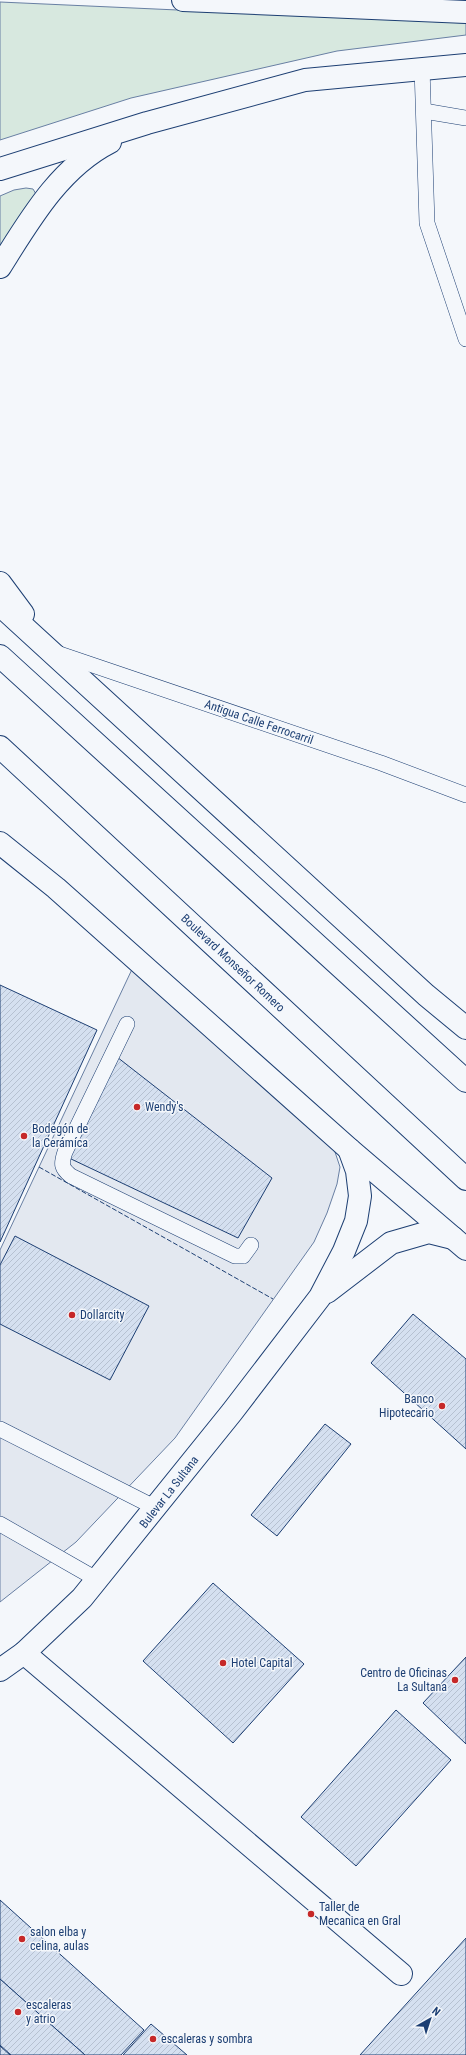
<svg xmlns="http://www.w3.org/2000/svg" width="466" height="2055" font-family="'Roboto Condensed',sans-serif">
<defs>
<pattern id="building-hatch" width="6" height="6" patternUnits="userSpaceOnUse"><rect width="6" height="6" fill="#d5e0f0"/><path d="M-1 1l2-2M0 6l6-6M5 7l2-2" fill="none" stroke="#b6c1d1"/></pattern>
</defs>
<rect width="100%" height="100%" fill="#f4f7fb"/>
<g fill="#d7e8df" stroke="#687fa3">
<path d="M0,2L466,23V35L337,51L131,98L0,140Z"/>
<path d="M26,188L33,189L36,194L34,201L0,246V196L14,190Z"/>
</g>
<path fill="#e3e8f0" stroke="#687fa3" d="M134,965L321,1136L335,1152L340,1167L337,1184L327,1213L314,1242L175,1438L76,1542L0,1602V1250Z"/>
<g fill="url(#building-hatch)" stroke="#1d3f73">
<path d="M0,985L97,1030L0,1242Z"/>
<path d="M117,1057L272,1178L238,1238L69,1158Z"/>
<path d="M15,1236L149,1306L110,1380L0,1324V1265Z"/>
<path d="M413,1314L466,1359V1449L371,1363Z"/>
<path d="M325,1424L351,1444L277,1536L251,1515Z"/>
<path d="M213,1583L304,1664L233,1743L143,1661Z"/>
<path d="M466,1657V1744L423,1703Z"/>
<path d="M396,1710L451,1760L356,1866L301,1817Z"/>
<path d="M0,1900L144,2030L121,2055H85L0,1979Z"/>
<path d="M466,1938V2055H360Z"/>
<path d="M0,1979L85,2055H11L0,2045Z"/>
<path d="M151,2024L187,2055H123Z"/>
<path d="M0,2046L10,2055H0Z"/>
</g>
<g fill="none" stroke-linecap="round" stroke-linejoin="round">
<defs>
<g id="service">
<path d="M422,68L427,223L466,339"/>
<path d="M424,111L466,118"/>
<path d="M57,653L381,763L466,795"/>
<path d="M127,1024L65,1152C61,1164 61,1168 71,1176L235,1256H243L251,1245"/>
<path d="M0,1429L156,1508"/>
<path d="M0,1524L98,1580"/>
</g>
<path id="minor" d="M24,1653L401,1974"/>
<g id="tertiary">
<path d="M327,1292L391,1243L429,1232L453,1238"/>
<path d="M0,1670L24,1653L82,1598L232,1412L320,1297L344,1251L356,1221L360,1196L357,1171L349,1149"/>
</g>
<g id="primary">
<path d="M183,0L466,12"/>
<path d="M0,169L147,123L305,80L466,65"/>
<path d="M0,267C29,221 59,168 110,142"/>
</g>
<g id="trunk">
<path d="M0,583L23,614"/>
<path d="M0,605L426,995L466,1028"/>
<path d="M0,656L466,1081"/>
<path d="M0,747L466,1179"/>
<path d="M0,843L56,888L349,1149L466,1249"/>
</g>
</defs>
<use href="#service" stroke="#1d3f73" stroke-width="16"/>
<use href="#minor" stroke="#1d3f73" stroke-width="24"/>
<use href="#tertiary" stroke="#1d3f73" stroke-width="24"/>
<use href="#primary" stroke="#1d3f73" stroke-width="24"/>
<use href="#trunk" stroke="#1d3f73" stroke-width="24"/>
<use href="#service" stroke="#f4f7fb" stroke-width="15"/>
<use href="#minor" stroke="#f4f7fb" stroke-width="22"/>
<use href="#tertiary" stroke="#f4f7fb" stroke-width="22"/>
<use href="#primary" stroke="#f4f7fb" stroke-width="22"/>
<use href="#trunk" stroke="#f4f7fb" stroke-width="22"/>
<path stroke="#1d3f73" stroke-width="1" stroke-dasharray="5 2" stroke-linecap="butt" d="M39,1167L273,1299"/>
</g>
<g fill="#c62828" stroke="#f4f7fb" stroke-width="1.5">
<circle cx="137" cy="1107" r="4"/>
<circle cx="24" cy="1136" r="4"/>
<circle cx="72" cy="1315" r="4"/>
<circle cx="442" cy="1406" r="4"/>
<circle cx="223" cy="1663" r="4"/>
<circle cx="455" cy="1680" r="4"/>
<circle cx="311" cy="1914" r="4"/>
<circle cx="22" cy="1939" r="4"/>
<circle cx="18" cy="2012" r="4"/>
<circle cx="153" cy="2039" r="4"/>
</g>
<g text-anchor="middle" stroke-width="3" stroke-linejoin="round" paint-order="stroke">
<g font-size="12" fill="#1d3f73" stroke="#f4f7fb">
<text transform="translate(259 722) rotate(19)" y="4">Antigua Calle Ferrocarril</text>
<text transform="translate(233 963) rotate(43)" y="4">Boulevard Monseñor Romero</text>
<text transform="translate(169 1492) rotate(-52)" y="4">Bulevar La Sultana</text>
</g>
<g font-size="12" fill="#1d3f73" stroke="#f4f7fb" text-anchor="start">
<text x="145" y="1111">Wendy's</text>
<text x="32" y="1133">Bodegón de<tspan x="32" dy="14">la Cerámíca</tspan></text>
<text x="80" y="1319">Dollarcity</text>
<text x="434" y="1403" text-anchor="end">Banco<tspan x="434" dy="14">Hipotecario</tspan></text>
<text x="231" y="1667">Hotel Capital</text>
<text x="447" y="1677" text-anchor="end">Centro de Oficinas<tspan x="447" dy="14">La Sultana</tspan></text>
<text x="319" y="1911">Taller de<tspan x="319" dy="14">Mecanica en Gral</tspan></text>
<text x="30" y="1936">salon elba y<tspan x="30" dy="14">celina, aulas</tspan></text>
<text x="26" y="2009">escaleras<tspan x="26" dy="14">y atrio</tspan></text>
<text x="161" y="2043">escaleras y sombra</text>
</g>
</g>
<g transform="translate(430 2019) rotate(39)" stroke="#f4f7fb" stroke-width="3" paint-order="stroke">
<path d="M0-3L7 15L0 10L-7 15Z" fill="#1d3f73"/>
<text y="-6" font-size="11" font-weight="bold" text-anchor="middle" fill="#1d3f73">N</text>
</g>
</svg>
